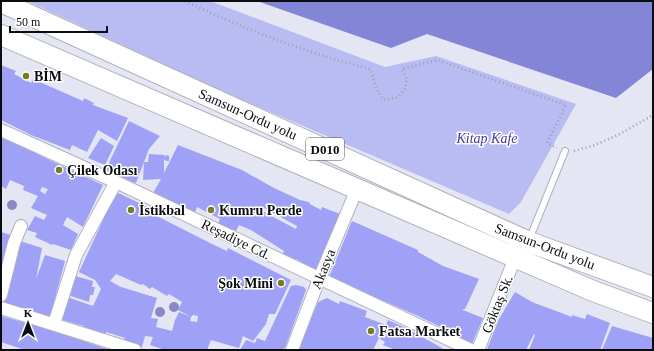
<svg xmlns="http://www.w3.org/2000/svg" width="654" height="351" font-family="'Times New Roman',serif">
<rect width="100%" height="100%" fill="#e5e6f4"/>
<path fill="#b9bcf2" d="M27,1H210L385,67L436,56L576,104L521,202L509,214L219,90Z"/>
<path fill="#8385d7" d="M257,1H653V69L616,98L427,34L391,48Z"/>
<g fill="#9ea1f6" fill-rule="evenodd">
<path d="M1,65L16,71L14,74L31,83L33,79L83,101L84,98L94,103L93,105L128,118L117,141L98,130L87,152L72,145L70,150L31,135L1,120Z"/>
<path d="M129,121L160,136L149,149L136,183L120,177L106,169Z"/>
<path d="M1,137L38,152L37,154L56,163L103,185L83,227L67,217L63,225L78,234L71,250L53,244L52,245L35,237L37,233L27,230L35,216L44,220L47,215L31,208L38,196L23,190L24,186L10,180L6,189L1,186ZM42,187L48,189L45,194L40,191Z"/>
<path d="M101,138L114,146L105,165L88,158Z"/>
<path d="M178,145L242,170L274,188L300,200L309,202L310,204L321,210L322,207L340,214L320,263V269L315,270L296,259L294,261L282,255L284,251L251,230L239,225L236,231L218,224L220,219L197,207L195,212L153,193L161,179L143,180L144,162H148L149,154L165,155L164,157L167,155L169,156V161H166L164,159V173ZM264,208L297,226L296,229L264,212Z"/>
<path d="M116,192L152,209L151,213L214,245L227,251L228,248L291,280L275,314H269L266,324L253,341L243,336L239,348L211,340L207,350H165L150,345L153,337L145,336L142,347L124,341L125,338L106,332L104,338L82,330L84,326L59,319L67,297L93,306L101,289L95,280L79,272ZM116,274L141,285L143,284L150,289L152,287L167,296L169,294L182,302L178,310L191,317L179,312L175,320L172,331L156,327L158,319L151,318L157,298L121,287L110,281ZM193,315L198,316L197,322L190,321L191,317Z"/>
<path d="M352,221L418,250V252L443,266L479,279L465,309H463V310L483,318L472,344L453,335V333L418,316L329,277Z"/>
<path d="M1,232L11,235L1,272Z"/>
<path d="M20,241L42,248L36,279L45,255L65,261L50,317L4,303Z"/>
<path d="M72,275L93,281L92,287H95L93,295H90L89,302L68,295Z"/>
<path d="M296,285L304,287L306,290L285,348H284L283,350H240L246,340L255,343L257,338L265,341L291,286Z"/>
<path d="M515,292L532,302L572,317V315L585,319L587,314L610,323L600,350H529L535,335L534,334L526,350H490L487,349L499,319Z"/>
<path d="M327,298L339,304L340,301L367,311L365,317L386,325L388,320L406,328L442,348L441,350H396L383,345L385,342L379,338L373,350H298L318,302Z"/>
<path d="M1,316L51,330L110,350H25L1,342Z"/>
<path d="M612,326L653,338V350H602Z"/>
</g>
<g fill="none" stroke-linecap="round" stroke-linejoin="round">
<defs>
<path id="service" d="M529,240L565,151"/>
<g id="minor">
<path d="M1,130L116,182L471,350"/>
<path d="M1,295L14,243L21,226"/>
<path d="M1,308L135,350"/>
<path d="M54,324L76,255L116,182"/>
<path d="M292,350L319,279L357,189"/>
<path d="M478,350L515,258"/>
</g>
<g id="trunk">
<path d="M1,2L529,242L653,287"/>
<path d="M1,35L593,291L653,313"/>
</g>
</defs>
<use href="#service" stroke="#b0b1be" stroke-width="8"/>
<use href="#minor" stroke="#b0b1be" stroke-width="14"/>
<use href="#trunk" stroke="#b0b1be" stroke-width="22"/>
<g stroke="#9c9da8" stroke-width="2.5" stroke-dasharray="1 3" stroke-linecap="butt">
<path d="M185,1C244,29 307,53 370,69L378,92L384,100L398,97L405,89L407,79L402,69L437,60L566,105L547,143L557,148"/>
<path d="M574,151L595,145L618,135L653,115"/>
</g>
<use href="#service" stroke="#fff" stroke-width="6"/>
<use href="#minor" stroke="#fff" stroke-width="12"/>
<use href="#trunk" stroke="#fff" stroke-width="20"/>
</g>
<g fill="#8c88c3">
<circle cx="12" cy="205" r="5"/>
<circle cx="174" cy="307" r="5"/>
<circle cx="160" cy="312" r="5"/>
</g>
<g fill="#777b24" stroke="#fff" stroke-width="1.5">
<circle cx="26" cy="76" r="4"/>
<circle cx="59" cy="170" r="4"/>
<circle cx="131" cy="210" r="4"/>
<circle cx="211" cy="210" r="4"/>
<circle cx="281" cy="283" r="4"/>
<circle cx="371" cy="331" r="4"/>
</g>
<g text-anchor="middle" stroke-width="3" stroke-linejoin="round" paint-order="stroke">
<rect fill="#fff" stroke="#545558" stroke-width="1" x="306" y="138" width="38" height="22" rx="3"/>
<g font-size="13" font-weight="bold" fill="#0b0c10">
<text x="325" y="154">D010</text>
</g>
<g font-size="14" font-weight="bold" fill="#0b0c10" stroke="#fff" text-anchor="start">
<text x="34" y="81">BİM</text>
<text x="67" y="175">Çilek Odası</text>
<text x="139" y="215">İstikbal</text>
<text x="219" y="215">Kumru Perde</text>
<text x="273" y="288" text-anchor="end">Şok Mini</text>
<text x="379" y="336">Fatsa Market</text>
</g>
<g font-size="14" fill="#0b0c10" stroke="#fff">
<text transform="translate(248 114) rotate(24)" y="5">Samsun-Ordu yolu</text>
<text transform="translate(236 239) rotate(26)" y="5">Reşadiye Cd.</text>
<text transform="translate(545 246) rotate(21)" y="5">Samsun-Ordu yolu</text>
<text transform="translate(323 269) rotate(-68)" y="5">Akasya</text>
<text transform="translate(497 304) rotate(-68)" y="5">Göktaş Sk.</text>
</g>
<g font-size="14" font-style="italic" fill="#433b9b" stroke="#fff">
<text x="487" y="143">Kitap Kafe</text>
</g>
</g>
<rect width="654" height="351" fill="none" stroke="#0b0c10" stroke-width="4"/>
<g transform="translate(28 323)" stroke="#ffffff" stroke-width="3" paint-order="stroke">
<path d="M0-3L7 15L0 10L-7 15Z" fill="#0b0c10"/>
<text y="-6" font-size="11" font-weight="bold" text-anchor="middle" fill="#0b0c10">K</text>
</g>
<path d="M10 26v6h97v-6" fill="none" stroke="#0b0c10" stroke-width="2"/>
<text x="16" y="26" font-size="12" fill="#0b0c10" stroke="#ffffff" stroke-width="3" paint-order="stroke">50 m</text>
</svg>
